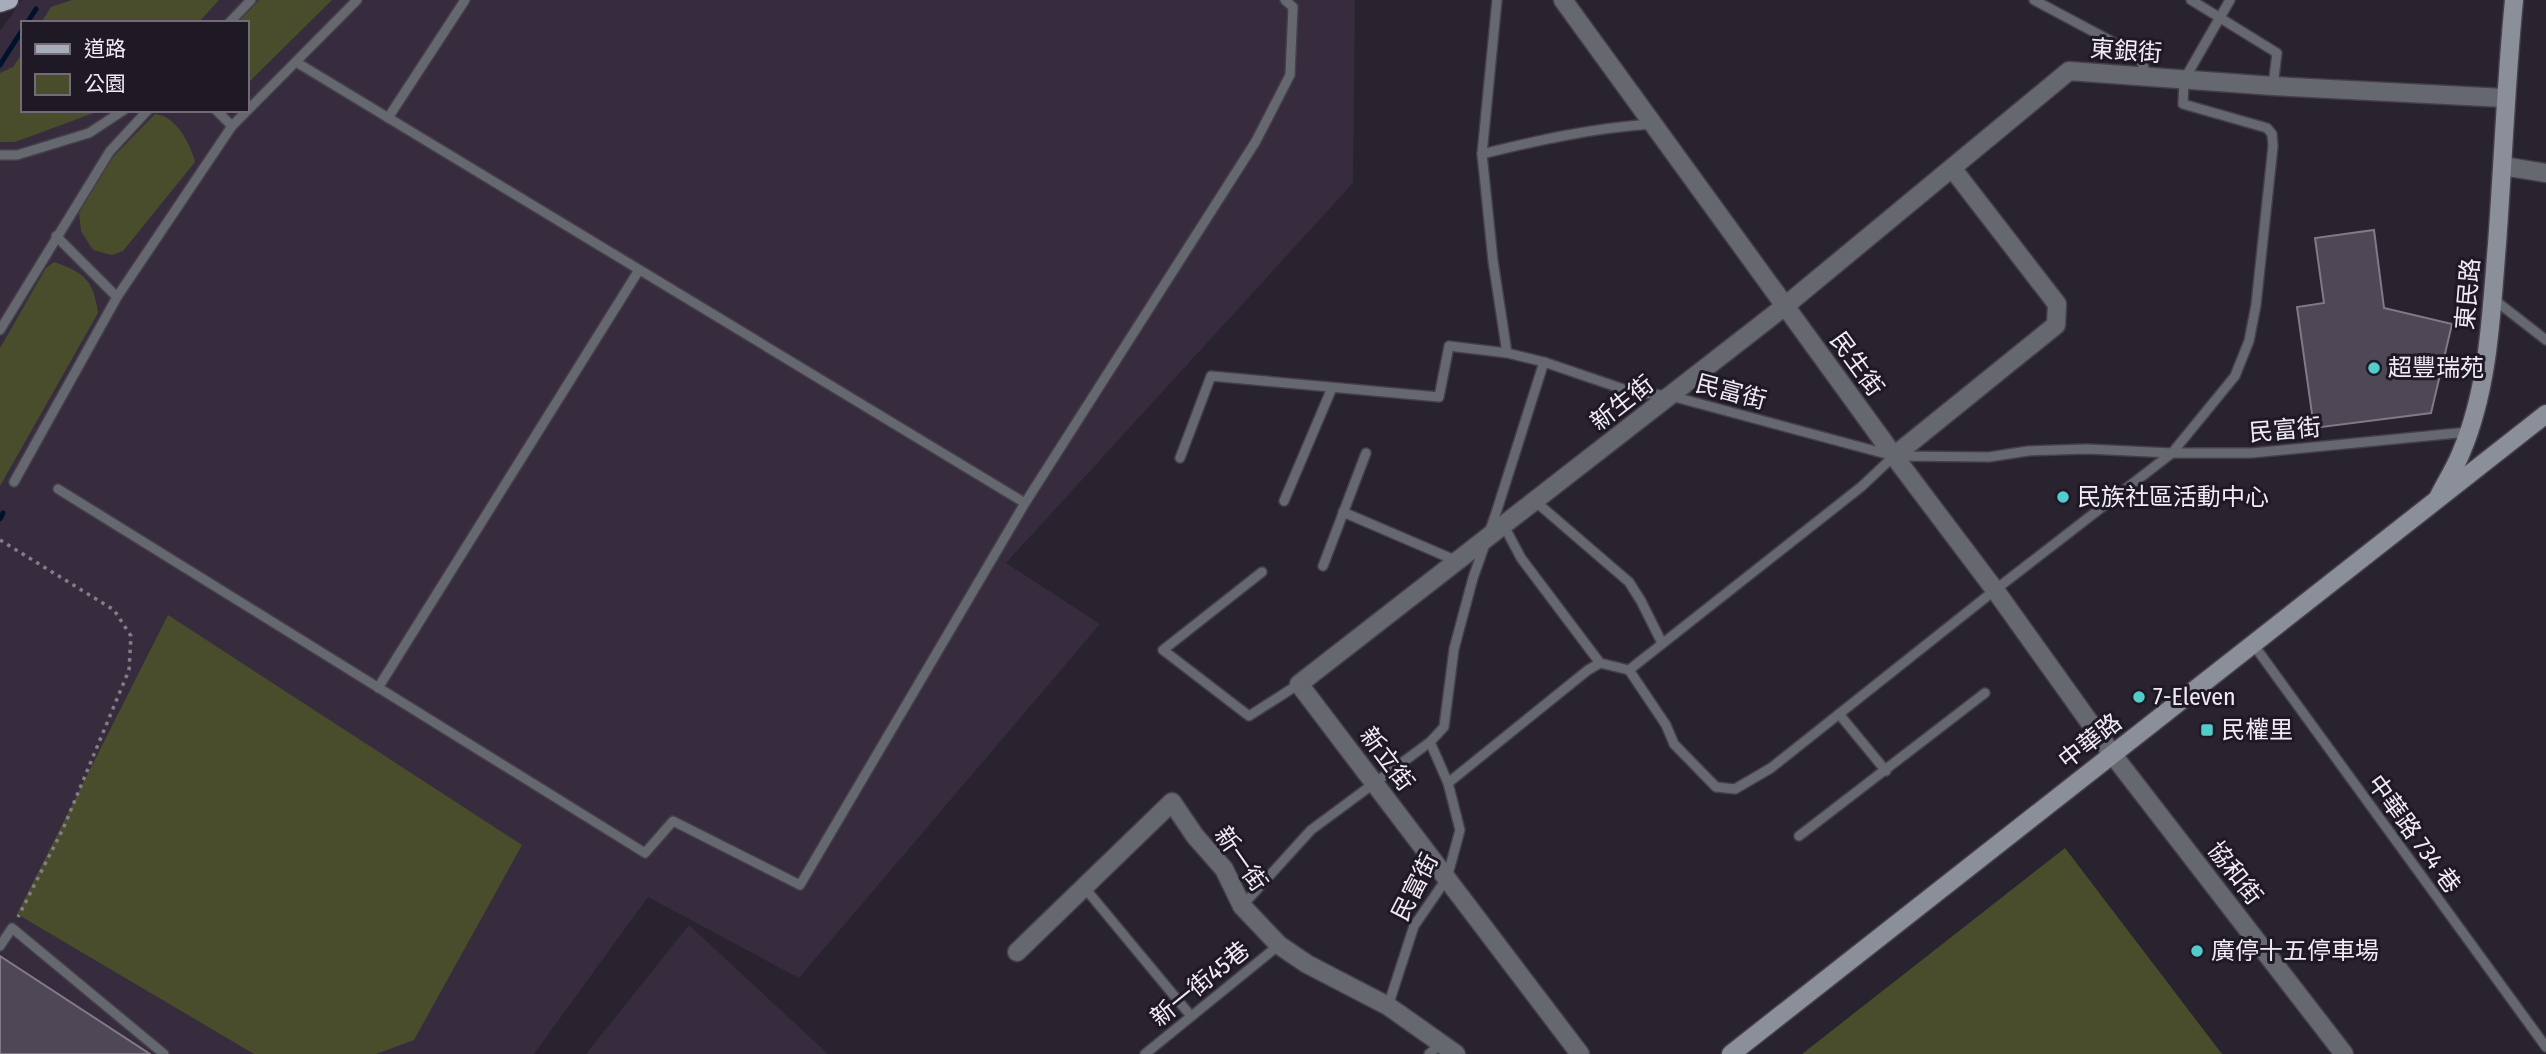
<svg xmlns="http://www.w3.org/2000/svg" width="2546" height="1054" font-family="'Fira Sans Condensed','Noto Sans TC',sans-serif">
<rect width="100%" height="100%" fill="#29222f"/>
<g fill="#362c3e" fill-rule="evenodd">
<path d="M22,0H1355L1353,183L1006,563L1100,624L799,978L648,897L534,1054H0V31ZM23,23H247V110H23Z"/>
<path d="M689,925L828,1054H586Z"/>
</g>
<g fill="#494d2b">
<path d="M72,0H219L198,23H41L51,7Z"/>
<path d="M259,0H332L247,84V23H236Z"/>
<path d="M23,52V110H102L15,142H0V73L13,67Z"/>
<path d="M155,114C176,116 190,143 195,162L123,251L112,255L93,250L81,231L79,212L112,158Z"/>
<path d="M54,262C86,273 93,281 98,313L0,486V348L46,268Z"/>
<path d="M168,615L522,845L414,1040L376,1054H254L17,914Z"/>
<path d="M2065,848L2222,1054H1802Z"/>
</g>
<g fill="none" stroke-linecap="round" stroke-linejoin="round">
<g stroke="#00112b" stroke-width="5">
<path d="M27,23L36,9"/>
<path d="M0,65L23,29"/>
<path d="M0,519L3,513"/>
</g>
</g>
<g fill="#4e4755" stroke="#817988" stroke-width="2">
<path d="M2374,230L2384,308L2452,324L2431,413L2314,428L2297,307L2324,303L2315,238Z"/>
<path d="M0,956L150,1054H0Z"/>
</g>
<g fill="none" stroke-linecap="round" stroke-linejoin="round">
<defs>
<g id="lane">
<path d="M1497,0L1482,154L1493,261L1507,353L1544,362"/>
<path d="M2034,0L2139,56L2148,77"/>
<path d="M2191,0L2277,53L2273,86"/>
<path d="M229,23L251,0"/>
<path d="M216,110L232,126"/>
<path d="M388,118L465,0"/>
<path d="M1482,154C1539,140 1593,128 1652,124"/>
<path d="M0,155H17L89,133L124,110"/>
<path d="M56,236L117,297"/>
<path d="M2492,298L2546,340"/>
<path d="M0,330L110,151L148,110"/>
<path d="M1180,458L1211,376L1439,397L1449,346L1507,353"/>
<path d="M14,482L117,297L232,126L357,0"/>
<path d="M58,489L645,853L673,821L800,885L1025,503L296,62"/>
<path d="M1284,501L1332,388"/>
<path d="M1536,502L1629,582L1641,601L1662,643"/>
<path d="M1025,503L1256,141L1290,75L1293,7L1285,0"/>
<path d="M1343,512L1457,561"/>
<path d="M1503,524L1521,558L1600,663"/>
<path d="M1323,566L1366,453"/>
<path d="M1262,572L1163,650L1249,716L1299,684"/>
<path d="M2253,644L2546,1047"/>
<path d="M1629,670L1666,725L1674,744L1716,787L1735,789L1771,768L1995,590L2172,453L2235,376L2249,341L2256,305L2273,146L2272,134L2267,128L2183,104L2184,80L2230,0"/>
<path d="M378,688L639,270"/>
<path d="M1839,714L1886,771"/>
<path d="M1448,783L1588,670L1600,663L1629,670L1861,487L1894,456"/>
<path d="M1799,836L1985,693"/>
<path d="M1084,887L1191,1016"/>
<path d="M1242,906L1311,830L1430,742"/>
<path d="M0,946L12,928L164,1054"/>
<path d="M1388,1006L1414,926L1447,878L1460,830L1448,783L1430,742L1444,727L1454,649L1473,578L1496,513L1544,362L1632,392L1671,396L1894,456L1989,457L2028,451L2087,449L2172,453H2252L2468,432"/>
<path d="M1145,1054L1279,945"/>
<path d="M1429,1054L1442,1043"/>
</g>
<g id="street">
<path d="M1563,0L1894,456L1995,590L2113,755L2344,1054"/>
<path d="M2503,166L2546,173"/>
<path d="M1894,456L2056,325L2057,304L1952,168"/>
<path d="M1017,952L1172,802L1195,836L1224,869L1242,906L1279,945L1307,964L1388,1006L1456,1054"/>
<path d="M1580,1054L1299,684L1785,306L2069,71L2273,86L2505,98"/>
</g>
<g id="secondary">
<path d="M2439,496C2446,482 2455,468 2461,453C2489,387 2491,315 2497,244C2503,163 2506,81 2514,0"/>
<path d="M1731,1054L2546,414"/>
</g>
<path id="primary" d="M0,3L9,0"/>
</defs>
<use href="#lane" stroke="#453e4b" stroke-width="12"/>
<use href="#street" stroke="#453e4b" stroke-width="21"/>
<use href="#secondary" stroke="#453e4b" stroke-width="21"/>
<use href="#primary" stroke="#453e4b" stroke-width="21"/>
<path stroke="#837d88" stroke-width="3.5" stroke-dasharray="3.5 5" stroke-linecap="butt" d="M0,540L114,610L131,636L129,670L63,829L18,917"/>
<use href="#lane" stroke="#66686f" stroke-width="9"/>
<use href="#street" stroke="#66686f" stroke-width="18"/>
<use href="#secondary" stroke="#8b8f9a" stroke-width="18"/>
<use href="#primary" stroke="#a7acba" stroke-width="18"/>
</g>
<g fill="#53cdcb" stroke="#1f1825" stroke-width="2.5">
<circle cx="2374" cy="368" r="7"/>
<circle cx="2063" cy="497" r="7"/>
<circle cx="2139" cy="697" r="7"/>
<rect x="2200" y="723" width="14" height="14" rx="3.5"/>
<circle cx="2197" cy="951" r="7"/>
</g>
<g text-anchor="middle" stroke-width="6" stroke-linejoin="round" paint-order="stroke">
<g font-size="24" fill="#f0ebf4" stroke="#1f1825">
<text transform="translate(2126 51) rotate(4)" y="8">東銀街</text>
<text transform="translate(2468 294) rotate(-85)" y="8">東民路</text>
<text transform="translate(1857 364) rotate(54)" y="8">民生街</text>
<text transform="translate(1731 392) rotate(15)" y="8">民富街</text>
<text transform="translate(1622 403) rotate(-38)" y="8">新生街</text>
<text transform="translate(2285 430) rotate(-5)" y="8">民富街</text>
<text transform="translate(2090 741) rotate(-38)" y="8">中華路</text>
<text transform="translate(1387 759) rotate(53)" y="8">新立街</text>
<text transform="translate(2414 834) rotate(54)" y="8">中華路 734 巷</text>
<text transform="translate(1241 859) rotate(55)" y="8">新一街</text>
<text transform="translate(2235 873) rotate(52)" y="8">協和街</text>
<text transform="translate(1415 887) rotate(-63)" y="8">民富街</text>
<text transform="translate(1200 984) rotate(-39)" y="8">新一街45巷</text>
</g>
<g font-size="24" fill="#f0ebf4" stroke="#1f1825" text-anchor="start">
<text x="2388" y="376">超豐瑞苑</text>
<text x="2077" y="505">民族社區活動中心</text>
<text x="2153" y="705">7-Eleven</text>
<text x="2221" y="738">民權里</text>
<text x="2211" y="959">廣停十五停車場</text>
</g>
</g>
<rect x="21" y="21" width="228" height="91" fill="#1f1825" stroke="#736c78" stroke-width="2"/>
<rect x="35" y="44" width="35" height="10" fill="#a7acba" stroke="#736c78" stroke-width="2"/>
<text x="84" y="56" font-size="21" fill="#f0ebf4">道路</text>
<rect x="35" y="74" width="35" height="21" fill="#494d2b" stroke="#736c78" stroke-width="2"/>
<text x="84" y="91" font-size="21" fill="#f0ebf4">公園</text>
</svg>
